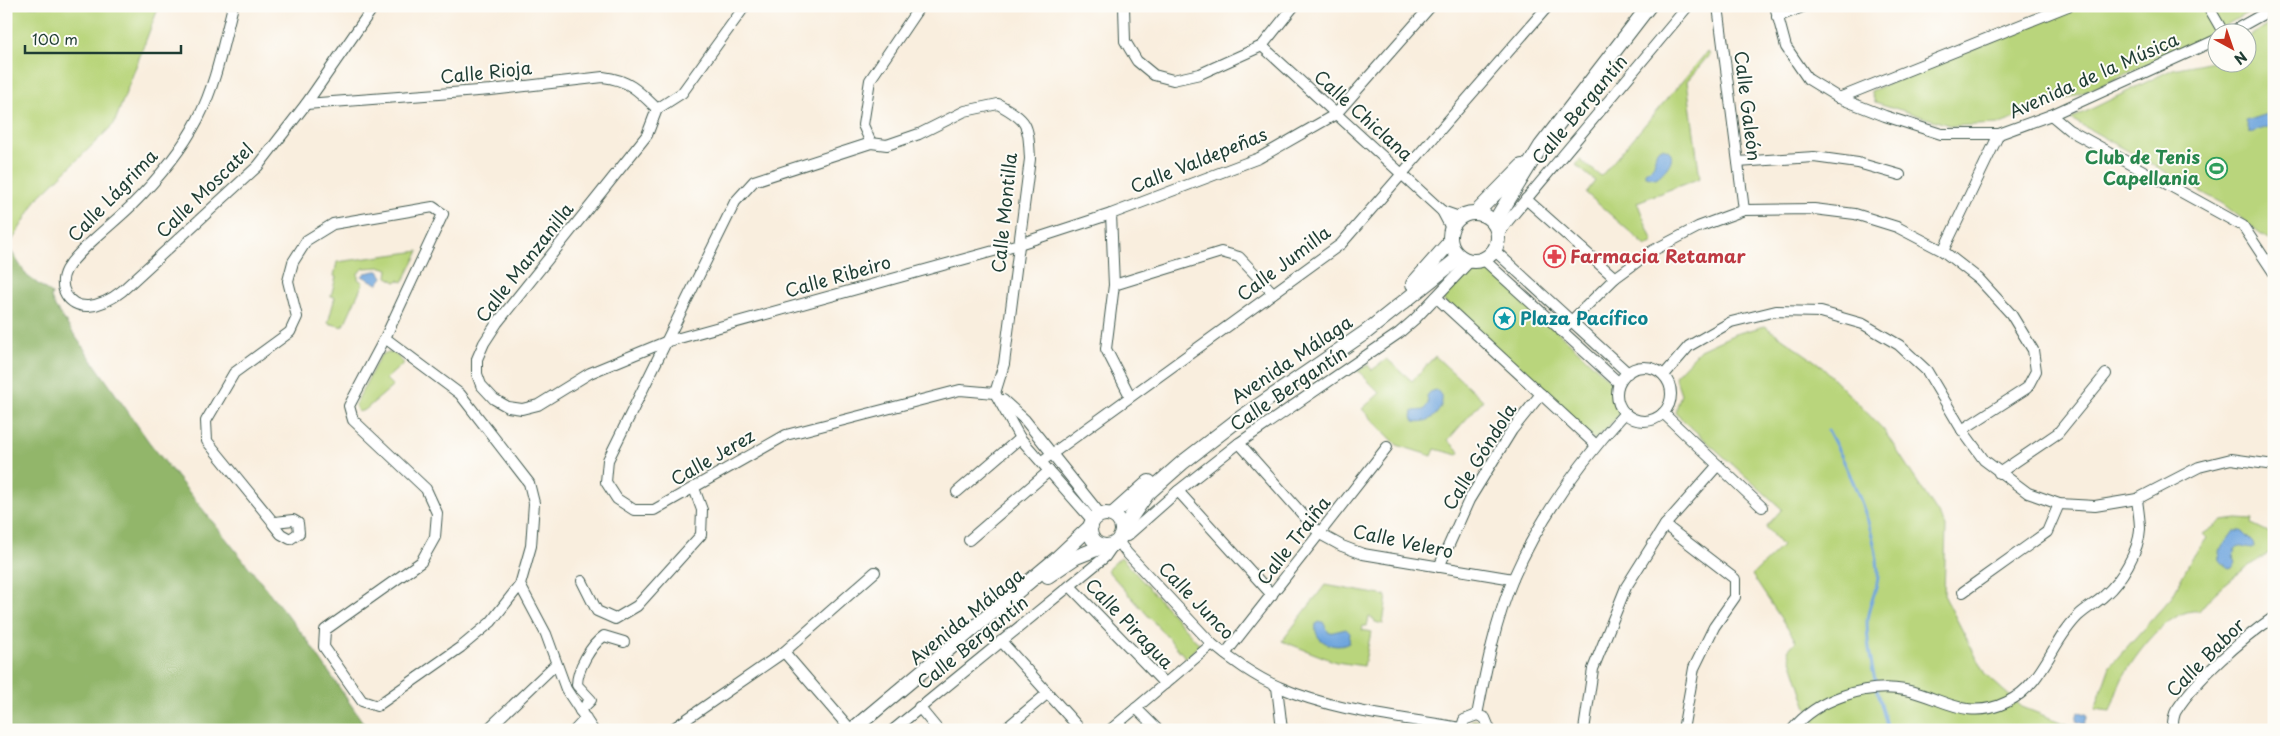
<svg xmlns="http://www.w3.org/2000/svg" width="2280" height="736" font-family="'Playpen Sans',sans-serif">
<rect width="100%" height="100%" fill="#fdfcf7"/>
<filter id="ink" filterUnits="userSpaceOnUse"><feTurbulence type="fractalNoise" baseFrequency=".02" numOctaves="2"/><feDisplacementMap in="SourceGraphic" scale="10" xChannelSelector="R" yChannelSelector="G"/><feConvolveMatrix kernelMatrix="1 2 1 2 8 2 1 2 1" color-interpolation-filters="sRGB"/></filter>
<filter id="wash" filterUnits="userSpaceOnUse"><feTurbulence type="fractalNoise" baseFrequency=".0096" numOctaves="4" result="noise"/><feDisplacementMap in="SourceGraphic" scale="20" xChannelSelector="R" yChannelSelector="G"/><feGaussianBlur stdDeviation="1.12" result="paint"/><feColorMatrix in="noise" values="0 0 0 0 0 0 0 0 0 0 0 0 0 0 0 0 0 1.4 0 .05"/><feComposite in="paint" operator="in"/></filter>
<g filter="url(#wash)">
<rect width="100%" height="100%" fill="#f9eede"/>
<g fill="#b9d57b" stroke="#6c8958">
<path d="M6,6H159L114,124L37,199L9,246L6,243Z"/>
<path d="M2078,6H2259L2204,38L2098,87L2000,124L1952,126L1875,102L1871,91Z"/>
<path d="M2274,21V244L2223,204L2071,119L2173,69L2217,60L2218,62H2248V37Z"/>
<path d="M1707,52L1710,54L1687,81L1700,178L1637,202L1653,242L1646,246L1586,193L1595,181L1576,165L1580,160L1601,176Z"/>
<path d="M419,251L403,282L398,280L396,282L387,277L388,269L382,267L364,268L358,273V279L363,283L343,327L328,323L335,297L331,296L336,277L334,276L337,262Z"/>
<path d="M1483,262L1615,385V400L1621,413L1595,440L1440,297L1471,264Z"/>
<path d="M1765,326L1819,364L1883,429L1946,526L1944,595L1985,674L2022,707L2081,730H1818L1806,705L1788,650L1796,641L1752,575L1782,546L1766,527L1782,509L1675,413L1681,394L1675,376L1700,350L1735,334Z"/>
<path d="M385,353H394L404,363L386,379L393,386L365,410L358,412L355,405L380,356Z"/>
<path d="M1435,356L1483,400L1448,440L1460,452L1458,455L1435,449L1432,456L1397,445L1362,409L1380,393L1358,371L1368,365L1372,370L1387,359L1412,381Z"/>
<path d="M2237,519L2253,520L2252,524L2274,535V550C2247,566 2218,586 2199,611C2170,607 2135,655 2122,679C2117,689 2114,701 2110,711L2095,709L2110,666L2171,598L2192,558L2207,538L2203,534L2222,521Z"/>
<path d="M1121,557L1200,645L1186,658L1107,570Z"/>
<path d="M1325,585L1387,596L1383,624L1375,622L1374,619L1369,617L1367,626H1363L1362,630L1371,632L1364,666L1336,662L1282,641Z"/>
<path d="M1473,720L1480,721L1484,730H1466L1467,725Z"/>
</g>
<path fill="#92b66b" stroke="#587a50" d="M6,243L27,276L52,294L51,298L55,307L149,442L307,640L368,730H6Z"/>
<g fill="#70a6de" stroke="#487289">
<path d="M2274,112V125L2250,133L2246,121Z"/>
<path d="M1662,148C1682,152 1666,172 1656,178L1645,176V172C1659,164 1652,163 1657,150Z"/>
<path d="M375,271H379L383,277L378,284L362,276L365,273Z"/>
<path d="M1436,390L1442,395C1444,411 1430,425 1414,421L1412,417L1413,411L1424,410L1428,404L1427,396L1430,392Z"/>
<path d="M2234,531H2241L2253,543L2254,547L2250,549L2239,546L2235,549L2233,555L2236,563L2232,568L2228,569L2220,560L2219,551Z"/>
<path d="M1320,622H1323L1329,633L1346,629L1350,633L1349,643C1336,651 1312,642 1316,624Z"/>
<path d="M2078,711L2088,715L2085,724L2076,721Z"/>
</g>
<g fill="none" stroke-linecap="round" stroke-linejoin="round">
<path stroke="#70a6de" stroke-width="3" d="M1828,430C1848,467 1879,534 1878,577C1877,591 1867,610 1867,621C1867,658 1879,695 1888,730"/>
</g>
</g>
<g filter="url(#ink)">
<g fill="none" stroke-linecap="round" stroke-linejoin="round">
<defs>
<g id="minor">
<path d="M233,6C223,44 216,84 198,119C182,150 156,181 131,206C115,222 77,251 66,270C57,287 68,307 88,306C102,305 112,299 122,291L258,166L306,104L374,6"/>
<path d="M745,6L682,93L657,109L647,135L497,323L484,343L477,359V374L481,385L494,399L508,407L522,409L538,405L590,373L665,342L1019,244L1111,214L1259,158L1336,114L1431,6"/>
<path d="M1124,6L1125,41L1137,61L1154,75L1173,80L1200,74L1262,46L1294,6"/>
<path d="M1718,6L1744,210"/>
<path d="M1775,6L1786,47L1808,79L1839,98L1885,116L1941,134H1999L2051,115L2218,39"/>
<path d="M2208,6L2223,32"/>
<path d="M1777,17L1805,6"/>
<path d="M2231,32L2274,8"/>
<path d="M1262,46L1442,211L1451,228"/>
<path d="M1839,98L2068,6"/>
<path d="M306,104L491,90L603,77C629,80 639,91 657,109"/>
<path d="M998,104C1029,121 1028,124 1030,159L1004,364L995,393L960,390L786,435L654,510H634L617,499L606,482L608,460L735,202L754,181L871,143L887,145L919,134L965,111Z"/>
<path d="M2051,115L2069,130L2243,226L2274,273"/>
<path d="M871,143L863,125L870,80L920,6"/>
<path d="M1738,162L1814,157L1858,163L1900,175"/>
<path d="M1526,199L1615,278"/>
<path d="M1442,211L1459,217"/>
<path d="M1111,214L1114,285L1106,349L1130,396"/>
<path d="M1498,235L1508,221L1688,6"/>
<path d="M1494,250L1628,373"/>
<path d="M1943,251L1999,134"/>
<path d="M1483,259L1619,383"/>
<path d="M1114,285L1221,252L1239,257L1273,293"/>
<path d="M1436,297L1596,445"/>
<path d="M1561,331L1615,278L1652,251L1698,227L1744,210L1814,209L1855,214L1897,227L1943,251L1979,279L2011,314L2033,350L2036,371L2027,388L1962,430"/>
<path d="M385,338L460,394L529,483L534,503L531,546L520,585L546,634L566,689L593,730"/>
<circle cx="1644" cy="394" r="27"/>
<path d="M1664,375L1689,346L1731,322L1776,311L1821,312L1863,324L1899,345L1927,371L1962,430L1984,460L2028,493L2059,504L2095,506L2137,499L2199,467L2231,459L2274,465"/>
<path d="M995,393L1020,438L1093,521"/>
<path d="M1003,400L1025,420L1101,515"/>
<path d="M1663,413L1762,507"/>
<path d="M1239,443L1320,534L1342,546L1363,554L1513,579"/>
<path d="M1042,461L1341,244L1548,6"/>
<path d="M1999,473L2058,433L2106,374"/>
<path d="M1178,491L1272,595"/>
<path d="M957,492L1020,438"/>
<path d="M293,520L298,523L299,533L290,539L281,534L273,524L275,522Z"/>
<path d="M273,522L207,441L206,421L234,373L290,332L297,317L288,281L293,262L307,240L333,224L433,207L443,214L385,338L349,406L353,420L426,489L437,513L435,537L421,562L325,630L324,647L362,701L377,706L461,647L491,622L520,585"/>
<path d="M1665,525L1735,579V597L1714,627L1694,668L1683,730"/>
<path d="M1121,536H1127L1178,491L1239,443L1399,333L1415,319L1470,261"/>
<path d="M969,540L1049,471"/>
<path d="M1118,541L1127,553L1212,644C1230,659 1257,678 1279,687C1336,712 1400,717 1461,728"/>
<path d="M1439,567L1469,500L1512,430L1541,394"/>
<path d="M582,581L597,611L615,619L637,606L701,535L702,510L694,488"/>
<path d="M1070,586L1165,684"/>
<path d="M1963,592L2047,532L2059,504"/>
<path d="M1001,641L1081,730"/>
<path d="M784,652L851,730"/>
<path d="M1225,654L1387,447"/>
<path d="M1277,687L1282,730"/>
<path d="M919,707L938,730"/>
<path d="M1136,708L1158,730"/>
<path d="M580,711L591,700L577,685C577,669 591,645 604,636L624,642"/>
<path d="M1477,715C1486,669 1495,622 1513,579C1540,517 1580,462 1625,413"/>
<path d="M487,730L556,664"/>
<path d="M575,730L586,718"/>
<path d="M671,730L784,652L875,572"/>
<path d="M893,730L1105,557L1114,544"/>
<path d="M1004,730L1048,693"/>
<path d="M1110,730L1212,644"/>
<path d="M1461,730L1464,720L1477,715L1485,718L1490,730"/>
<path d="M1584,730L1593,669L1626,587L1665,525L1718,465"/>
<path d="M1792,730C1817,699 1866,683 1905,690C1942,697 1966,722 2007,702C2044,684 2051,642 2078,616C2086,608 2097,603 2105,595C2121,581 2139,551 2140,529C2140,520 2138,509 2137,499"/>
<path d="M2172,730C2173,724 2173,716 2176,711C2197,678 2242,639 2274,617"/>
</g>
<g id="tertiary">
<path d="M1477,212L1522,166"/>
<circle cx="1474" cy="237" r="24"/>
<path d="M1494,223L1541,146L1649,6"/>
<path d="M1413,284L1450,242"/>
<circle cx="1106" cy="530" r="16"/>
<path d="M1112,515L1149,482"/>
<path d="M1122,530L1147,494L1182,463L1239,419L1366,332L1460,257"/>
<path d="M1048,576L1076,557L1104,546"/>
<path d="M852,730L1055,560L1091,526"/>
</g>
</defs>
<use href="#minor" stroke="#40584e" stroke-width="12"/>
<use href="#tertiary" stroke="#40584e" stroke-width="16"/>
<use href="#minor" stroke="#fff" stroke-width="10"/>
<use href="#tertiary" stroke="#fff" stroke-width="14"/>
</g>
</g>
<defs>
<symbol id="stadium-ring" viewBox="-11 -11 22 22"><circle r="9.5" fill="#fdfcf7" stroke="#2e9e5b" stroke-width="1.5"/><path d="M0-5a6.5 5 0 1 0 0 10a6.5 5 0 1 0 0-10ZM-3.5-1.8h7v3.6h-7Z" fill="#2e9e5b"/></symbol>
<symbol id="pharmacy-ring" viewBox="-11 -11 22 22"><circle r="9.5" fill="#fdfcf7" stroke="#e0444e" stroke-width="1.5"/><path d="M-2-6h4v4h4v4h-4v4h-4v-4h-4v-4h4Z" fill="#e0444e"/></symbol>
<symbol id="sight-ring" viewBox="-11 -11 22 22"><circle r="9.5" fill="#fdfcf7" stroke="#0f9aa8" stroke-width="1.5"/><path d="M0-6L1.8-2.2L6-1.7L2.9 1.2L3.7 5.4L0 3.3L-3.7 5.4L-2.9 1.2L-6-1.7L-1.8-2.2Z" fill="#0f9aa8"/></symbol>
</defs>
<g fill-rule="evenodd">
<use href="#stadium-ring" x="2204" y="156" width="25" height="25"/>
<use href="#pharmacy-ring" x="1542" y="244" width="25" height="25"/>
<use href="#sight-ring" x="1492" y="306" width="25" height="25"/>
</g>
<g text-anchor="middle" stroke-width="4" stroke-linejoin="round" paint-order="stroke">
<g font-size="18" fill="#1f3d34" stroke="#fdfcf7">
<text transform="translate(486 73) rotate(-6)" y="6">Calle Rioja</text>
<text transform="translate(2094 76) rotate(-24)" y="6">Avenida de la Música</text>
<text transform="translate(1747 106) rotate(83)" y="6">Calle Galeón</text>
<text transform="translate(1580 110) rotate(-50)" y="6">Calle Bergantín</text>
<text transform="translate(1363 116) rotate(42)" y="6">Calle Chiclana</text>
<text transform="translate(1199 161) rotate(-22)" y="6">Calle Valdepeñas</text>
<text transform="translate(205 191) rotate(-44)" y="6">Calle Moscatel</text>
<text transform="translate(113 196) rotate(-46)" y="6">Calle Lágrima</text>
<text transform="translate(1005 213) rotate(-84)" y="6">Calle Montilla</text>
<text transform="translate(525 263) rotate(-52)" y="6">Calle Manzanilla</text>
<text transform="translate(1284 264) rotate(-37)" y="6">Calle Jumilla</text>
<text transform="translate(838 277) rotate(-16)" y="6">Calle Ribeiro</text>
<text transform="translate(1292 360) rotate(-34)" y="6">Avenida Málaga</text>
<text transform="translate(1289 389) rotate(-34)" y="6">Calle Bergantín</text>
<text transform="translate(1480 457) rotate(-58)" y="6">Calle Góndola</text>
<text transform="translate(713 458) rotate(-30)" y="6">Calle Jerez</text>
<text transform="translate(1294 541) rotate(-52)" y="6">Calle Traiña</text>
<text transform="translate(1403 542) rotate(12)" y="6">Calle Velero</text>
<text transform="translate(1196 601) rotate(46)" y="6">Calle Junco</text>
<text transform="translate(967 617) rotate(-39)" y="6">Avenida Málaga</text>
<text transform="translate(1129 624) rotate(46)" y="6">Calle Piragua</text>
<text transform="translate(973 643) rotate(-39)" y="6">Calle Bergantín</text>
<text transform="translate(2206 658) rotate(-45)" y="6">Calle Babor</text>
</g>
<g font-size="18" font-weight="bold" fill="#27864d" stroke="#fdfcf7" text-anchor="end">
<text x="2200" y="164">Club de Tenis<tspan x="2200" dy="21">Capellania</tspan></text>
</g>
<g font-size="18" font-weight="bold" fill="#be3a42" stroke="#fdfcf7" text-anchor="start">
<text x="1570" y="263">Farmacia Retamar</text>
</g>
<g font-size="18" font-weight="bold" fill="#0d838f" stroke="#fdfcf7" text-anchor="start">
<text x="1520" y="325">Plaza Pacífico</text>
</g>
</g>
<rect width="2280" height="736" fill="none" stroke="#fdfcf7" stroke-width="25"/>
<g transform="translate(2232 48) rotate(140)"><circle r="24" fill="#fdfcf7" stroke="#a4b0a9"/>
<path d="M0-4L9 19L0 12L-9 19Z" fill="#c8321e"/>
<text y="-8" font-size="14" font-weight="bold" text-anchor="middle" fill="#1f3d34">N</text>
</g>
<path d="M25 45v8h156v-8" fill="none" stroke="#1f3d34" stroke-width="2.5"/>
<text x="32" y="45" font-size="15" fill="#1f3d34" stroke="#fdfcf7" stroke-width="4" paint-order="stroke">100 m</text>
</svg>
